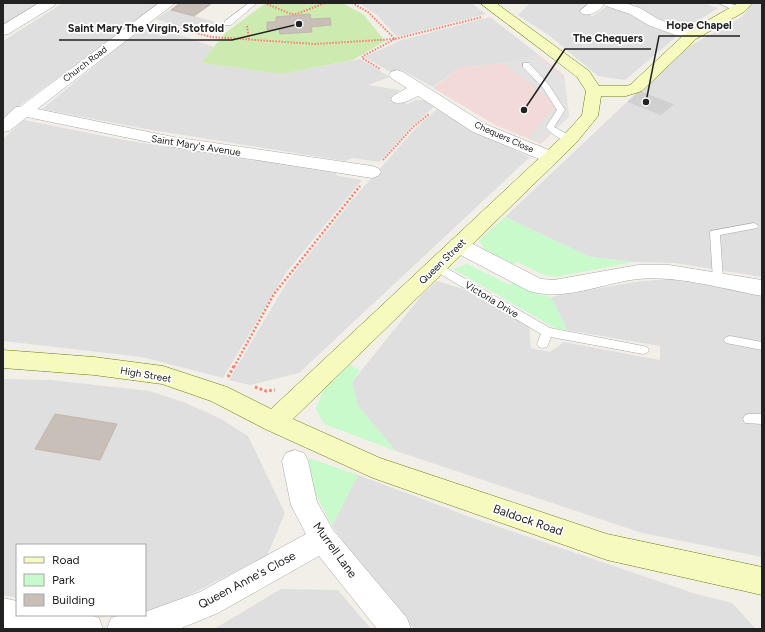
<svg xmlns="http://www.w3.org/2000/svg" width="765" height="632" font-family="Figtree,sans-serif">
<rect width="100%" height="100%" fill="#f2efe9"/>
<g fill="#e0dfdf">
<path d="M3,3H44L3,28Z"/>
<path d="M63,3H160L3,118V41Z"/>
<path d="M359,3H471L486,14L397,37L377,15Z"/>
<path d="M530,3H590L580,12L593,16L606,7H612L634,14L656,29L673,33L676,37L625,80L598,76L550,36L518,15Z"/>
<path d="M634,3H704L718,8L685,29L681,28L679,24L666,20H659L635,5Z"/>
<path d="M752,3H762V277L675,263L633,262L590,257L505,217L627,102L661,114L639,91L690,46L742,17Z"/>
<path d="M169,10L194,16L215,22L203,33L156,19Z"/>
<path d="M490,17L539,55L503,63L459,68L433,87L402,70L394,74L364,57L402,40Z"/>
<path d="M155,26L214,47L201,63L282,74L360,59L390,77L368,85L400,90L392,97L408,104L415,100H425L435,106L412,126L379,162L353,158L345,161L140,128L42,109L124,42L139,31Z"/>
<path d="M438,108L489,139L530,157L299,373L250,385L229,380L287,282L352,200L416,128Z"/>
<path d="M24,120L124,140L335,173L338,176L362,180L285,274L223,378L142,357L3,341V139Z"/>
<path d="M668,279L762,294V557L642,533L396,451L358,406L352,382L422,295L437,281L463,289L529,326L531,348L550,352L564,342L660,360V346L567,330L551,297L634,282Z"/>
<path d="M3,379L51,380L150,391L186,403L221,419L248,436L285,513L267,556L153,613L145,614V545H17V598L3,595Z"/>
<path d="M358,475L470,517L693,593L732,603L756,629H414L382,594L332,526Z"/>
<path d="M281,589L338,590L371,629H214Z"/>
</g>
<path fill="#f2dad9" d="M539,55L564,75L569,116L541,144L497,126L433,88L459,68L503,63Z"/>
<path fill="#d0d0d0" d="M639,91L674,104L661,115L627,102Z"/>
<path fill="#cdebb0" d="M266,3H342L363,14L385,41L353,60L282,74L201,63L225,33Z"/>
<g fill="#c8facc">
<path d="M505,217L590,257L633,262L556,277L542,274L517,262L513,264L485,251L479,240Z"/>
<path d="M467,264L510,285L514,282L540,295L551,297L567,330L555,328L453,269Z"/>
<path d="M350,365L360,370L352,382L358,406L396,451L324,424L316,409L323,390Z"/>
<path d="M309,458L358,475L332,526L306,476Z"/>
</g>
<path fill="#e2e2e2" d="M536,56L564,77L569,117L540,142L529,137L555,107L550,99L503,63Z"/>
<g fill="#c7bfb8" stroke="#c4b6ab">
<path d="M180,3H208L211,4L194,16L171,10Z"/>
<path d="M310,14L311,19L330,18L331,25L311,27L312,32L280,34L279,29L267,30V22H276V17Z"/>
<path d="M55,414L117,424L100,460L35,449Z"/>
</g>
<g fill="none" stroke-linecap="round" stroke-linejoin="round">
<defs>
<g id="lane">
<path d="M249,3H257L231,25H225V21Z"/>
<path d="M718,3H729L743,9L739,11H736Z"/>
<path d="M523,63H529L549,85L565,110L554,127L573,137L574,139L573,141C564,143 551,134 546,127L557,110L543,88L523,67Z"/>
<path d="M754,223L759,226L757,228L720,235L723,280L722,283H714L713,280L710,233L711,231Z"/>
<path d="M436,262L550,328L643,346L647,347L649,350L647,353L643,354L551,337L547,347L543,348L539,347L537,344L541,334L432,269L431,266L432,263Z"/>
<path d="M730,336L762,342V350L726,343L724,340L726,337Z"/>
<path d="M749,414H762V424L745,423L743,419L745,415Z"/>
</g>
<g id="street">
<path d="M39,3H56L54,6L8,34L3,35V25Z"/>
<path d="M159,3H175L37,109L173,137L372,166L378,168L381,172L378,176L372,178L173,147L27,117L9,131L3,132V119L16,107H20Z"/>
<path d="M589,3H625L640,8L658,19L696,33L698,36L696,39L691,40L686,39L648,25L630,14L606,6L604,4C599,11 591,16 582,14L580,11Z"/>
<path d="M397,70L403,72L485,124L556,153L559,157L556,161L550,162L544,161L473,132L418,96C409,100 403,105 393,102L391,99L393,96L407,88L391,78L389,75L391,72Z"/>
<path d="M458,238L465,240L541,279L554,280L638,265H669L762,280V296C724,289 676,275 638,279C602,283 565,302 529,291L451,250L448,245L451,240Z"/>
<path d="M295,450L304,453L308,461L317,502L333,530L407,618L411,629H377L319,556L218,613L179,629H107L111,618L120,615H145V612L200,592L306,534L291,505L282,461L286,453Z"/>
<path d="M3,598L17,601V615H90L99,618L103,629L3,628Z"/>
</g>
<path id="secondary" d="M480,3H496L589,71L599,86H625L630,85L686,33L738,3H753L744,12L696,39L642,91L626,96H601L598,116L576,143L293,419L380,458L607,534L762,567V595L607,560L373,478L265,429L211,401L162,384L94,375L3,368V350L94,357L163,366L227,387L271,409L564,135L582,115L586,91L577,77Z"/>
</defs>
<use href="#lane" stroke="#a9a9a9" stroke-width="1"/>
<use href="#street" stroke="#a9a9a9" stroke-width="1"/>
<use href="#secondary" stroke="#707d05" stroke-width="1"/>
<g stroke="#fa8072" stroke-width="2" stroke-dasharray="1.5 1.5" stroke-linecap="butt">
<path d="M352,3L368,12L395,39L363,56L362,58L380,69"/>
<path d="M267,4L291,14H297L325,3"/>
<path d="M163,25L212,37L315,44L395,39L482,17"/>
<path d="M247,26L249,39"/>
<path d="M383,160L413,127L429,114"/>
</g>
<path stroke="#fa8072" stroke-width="2.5" stroke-dasharray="2 2" stroke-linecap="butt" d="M234,367L274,294L360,186"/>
<g stroke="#fa8072" stroke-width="3" stroke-dasharray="2.5 2.5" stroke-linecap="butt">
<path d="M228,377L234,366"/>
<path d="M255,387L266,391L275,390"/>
</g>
<use href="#lane" fill="#fff" fill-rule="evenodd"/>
<use href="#street" fill="#fff" fill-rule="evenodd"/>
<use href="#secondary" fill="#f7fabf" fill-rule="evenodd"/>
</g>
<g text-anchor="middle" stroke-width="3.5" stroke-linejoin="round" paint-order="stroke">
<g font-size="9" fill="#222" stroke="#fff">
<text transform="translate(85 64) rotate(-37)" y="3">Church Road</text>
<text transform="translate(504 137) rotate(24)" y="3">Chequers Close</text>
</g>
<g font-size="10" fill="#222" stroke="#fff">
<text transform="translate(196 145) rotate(9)" y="4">Saint Mary's Avenue</text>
<text transform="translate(442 261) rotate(-44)" y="4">Queen Street</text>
<text transform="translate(492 299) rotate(31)" y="4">Victoria Drive</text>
<text transform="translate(146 374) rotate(10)" y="4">High Street</text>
</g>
<g font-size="12" fill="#222" stroke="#fff">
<text transform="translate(528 520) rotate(19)" y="4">Baldock Road</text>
<text transform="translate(335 550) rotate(54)" y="4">Murrell Lane</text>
<text transform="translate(247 580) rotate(-28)" y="4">Queen Anne's Close</text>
</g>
</g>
<path fill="none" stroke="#222" stroke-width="1.5" d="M646 102L659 36H740M299 24L232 40H59M524 110L565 49H651"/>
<g fill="#222" stroke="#fff" stroke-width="1.5">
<circle cx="646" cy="102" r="4"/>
<circle cx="299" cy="24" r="4"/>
<circle cx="524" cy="110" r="4"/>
</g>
<g font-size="11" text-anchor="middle" font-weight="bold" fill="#222" stroke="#fff" stroke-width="3.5" stroke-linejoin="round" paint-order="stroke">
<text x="699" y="29">Hope Chapel</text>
<text x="146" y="32">Saint Mary The Virgin, Stotfold</text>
<text x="608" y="42">The Chequers</text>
</g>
<rect width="765" height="632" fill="none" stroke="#222222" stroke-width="8"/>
<rect x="16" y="544" width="130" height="72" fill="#ffffff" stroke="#a7a7a7"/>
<rect x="24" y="557" width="20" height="6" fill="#f7fabf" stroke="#a7a7a7"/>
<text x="52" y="564" font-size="12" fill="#222222">Road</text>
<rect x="24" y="574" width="20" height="12" fill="#c8facc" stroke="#a7a7a7"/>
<text x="52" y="584" font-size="12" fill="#222222">Park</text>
<rect x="24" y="594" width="20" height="12" fill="#c7bfb8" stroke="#a7a7a7"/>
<text x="52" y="604" font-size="12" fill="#222222">Building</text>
</svg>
